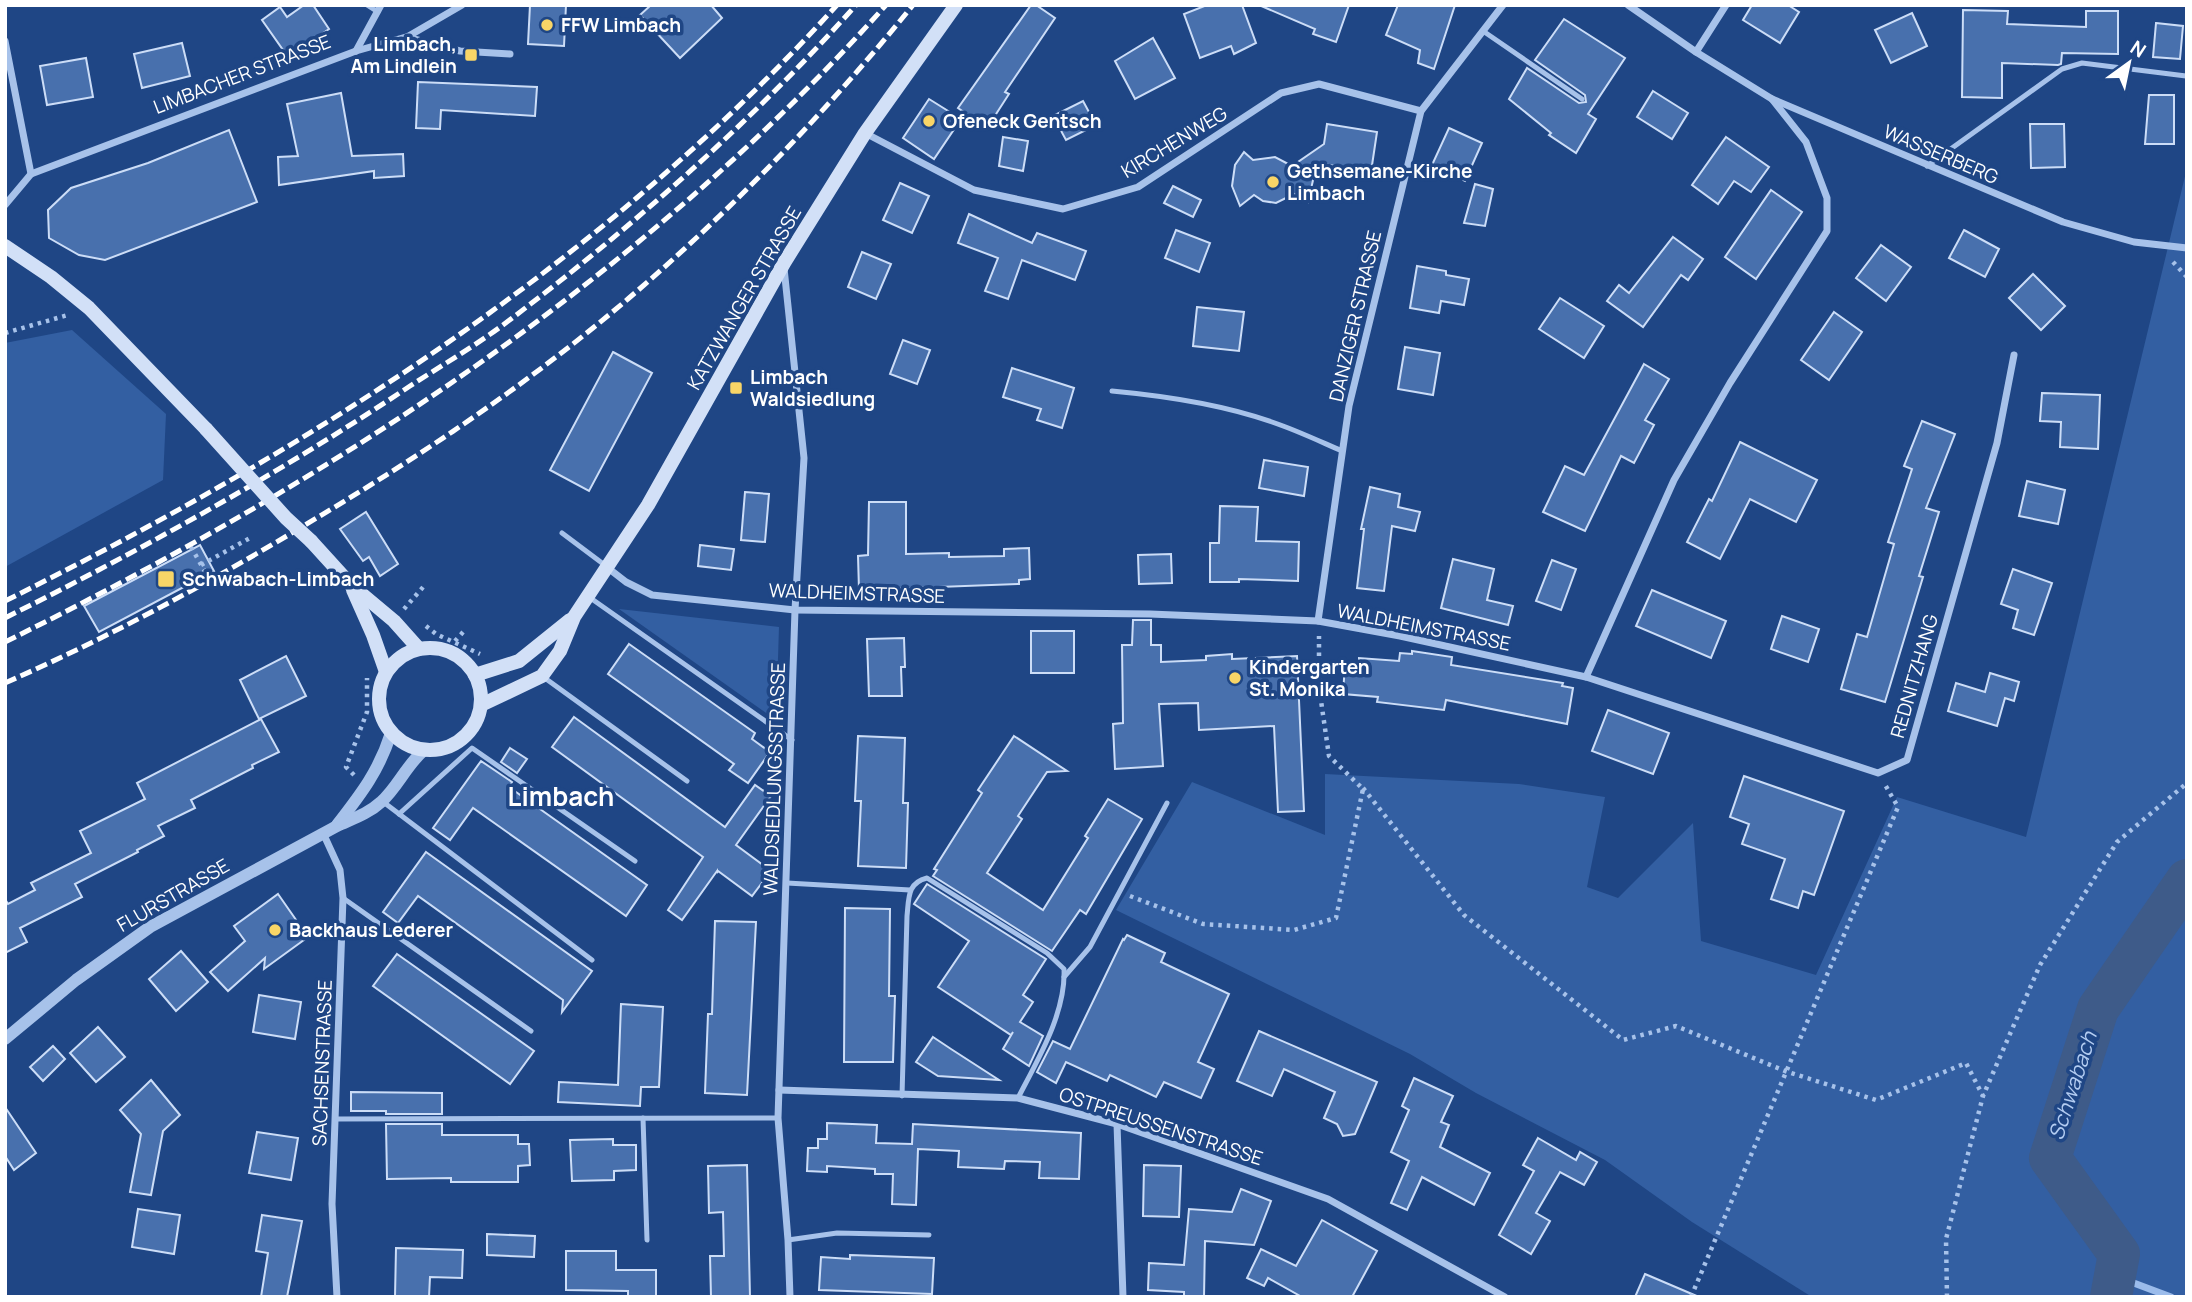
<svg xmlns="http://www.w3.org/2000/svg" width="2192" height="1302" font-family="Manrope,sans-serif">
<rect width="100%" height="100%" fill="#1f4685"/>
<g fill="#335fa2">
<path d="M2187,168V1297H1812L1692,1222L1605,1160L1476,1093L1410,1054L1116,910L1192,782L1325,835V774L1519,784L1605,797L1587,887L1618,898L1693,823L1701,941L1816,975L1897,797L2026,837Z"/>
<path d="M72,330L166,414L163,480L5,567V343Z"/>
<path d="M619,609L779,627L776,720Z"/>
</g>
<g fill="none" stroke-linecap="round" stroke-linejoin="round">
<path stroke="#9bbceb" stroke-width="7" d="M2115,1276L2171,1297"/>
<path stroke="#3e5b89" stroke-width="42" d="M2111,1297L2119,1254L2050,1158L2098,1009L2187,880"/>
</g>
<g fill="#4870ad" stroke="#ccddf7" stroke-width="2">
<path d="M304,5H313L329,29L288,57L262,20L280,7L287,17Z"/>
<path d="M530,5H566L564,46L528,44Z"/>
<path d="M651,5H711L722,18L680,58L640,15Z"/>
<path d="M1031,5H1036L1055,18L1005,92L1009,94L987,128L958,108Z"/>
<path d="M1207,5H1242L1256,43L1234,54L1231,46L1200,58L1184,14Z"/>
<path d="M1259,5H1349L1336,42L1313,34L1315,29Z"/>
<path d="M1398,5H1455L1434,69L1418,63L1420,50L1386,35Z"/>
<path d="M1752,5H1788L1799,12L1780,43L1743,20Z"/>
<path d="M1963,10L2008,11L2007,24L2086,27V11H2118V54L2062,53L2061,64L2058,65L2002,63V98L1962,97Z"/>
<path d="M1912,13L1927,46L1891,63L1875,30Z"/>
<path d="M1564,19L1625,58L1588,114L1596,119L1576,153L1549,135L1551,133L1509,99L1527,68L1579,103L1586,102L1585,95L1535,60Z"/>
<path d="M2156,23L2183,26L2180,59L2153,57Z"/>
<path d="M1153,38L1175,78L1135,99L1115,61Z"/>
<path d="M182,43L190,76L142,88L134,54Z"/>
<path d="M86,58L93,97L47,105L40,66Z"/>
<path d="M418,82L537,87L535,116L441,110L440,129L416,128Z"/>
<path d="M1653,91L1688,113L1672,139L1637,117Z"/>
<path d="M341,93L352,156L403,154L404,176L374,178V171L279,185L278,157L298,156L287,104Z"/>
<path d="M2149,95H2174V144H2145Z"/>
<path d="M929,99L961,119L934,159L903,138Z"/>
<path d="M1083,101L1096,125L1066,140L1053,116Z"/>
<path d="M1327,124L1377,132L1371,172L1317,163L1308,202L1294,194L1276,203L1263,201L1254,195L1240,206L1232,186L1235,165L1244,152L1253,160L1275,157L1292,166L1324,144Z"/>
<path d="M2030,124H2064L2065,167L2031,168Z"/>
<path d="M1449,128L1482,143L1465,181L1432,165Z"/>
<path d="M229,130L257,202L105,260L79,255L49,238L48,210L71,188L148,163Z"/>
<path d="M1003,137L1028,141L1023,171L999,166Z"/>
<path d="M1726,137L1769,167L1751,192L1734,181L1718,204L1692,185Z"/>
<path d="M900,183L929,196L912,233L883,220Z"/>
<path d="M1475,184L1493,189L1485,226L1464,223Z"/>
<path d="M1173,186L1201,200L1193,217L1164,203Z"/>
<path d="M1771,190L1802,212L1756,279L1725,257Z"/>
<path d="M969,214L1032,243L1037,233L1086,251L1075,280L1022,260L1008,299L985,291L998,258L958,243Z"/>
<path d="M1176,230L1210,243L1199,272L1165,258Z"/>
<path d="M1964,230L1999,249L1985,277L1949,258Z"/>
<path d="M1673,237L1703,259L1688,280L1681,275L1643,327L1607,301L1619,285L1629,293Z"/>
<path d="M1881,245L1911,267L1886,301L1856,278Z"/>
<path d="M862,252L891,264L876,299L848,287Z"/>
<path d="M1417,266L1446,271V275L1469,279L1464,305L1441,301L1439,313L1410,308Z"/>
<path d="M2033,274L2065,306L2041,330L2009,298Z"/>
<path d="M1560,298L1604,326L1584,358L1539,329Z"/>
<path d="M1197,307L1244,312L1239,351L1193,346Z"/>
<path d="M1834,312L1862,332L1829,380L1801,360Z"/>
<path d="M903,340L930,350L917,384L890,374Z"/>
<path d="M1405,347L1440,353L1433,395L1398,389Z"/>
<path d="M613,352L652,373L589,491L550,470Z"/>
<path d="M1644,364L1669,379L1645,420L1654,425L1634,463L1621,456L1585,531L1543,512L1565,466L1584,475Z"/>
<path d="M1012,368L1074,388L1062,428L1037,420L1041,409L1003,397Z"/>
<path d="M2042,393L2100,395L2098,449L2060,447L2061,422L2040,421Z"/>
<path d="M1922,421L1955,434L1926,508L1939,512L1919,576L1923,577L1885,702L1841,689L1857,634L1867,637L1894,544L1888,542L1912,469L1904,466Z"/>
<path d="M1740,442L1817,480L1796,522L1750,499L1720,559L1687,542L1709,499L1712,501Z"/>
<path d="M1264,460L1308,467L1304,496L1259,488Z"/>
<path d="M2027,481L2065,490L2058,524L2019,516Z"/>
<path d="M1370,487L1400,494L1398,507L1420,512L1415,531L1392,526L1384,591L1357,588L1364,529H1361Z"/>
<path d="M745,492L769,494L765,542L741,540Z"/>
<path d="M869,502H906V554L949,553V557L1004,556V549L1029,548L1030,579L1019,580V584L859,590L858,556L868,555Z"/>
<path d="M1220,506L1258,507L1256,541L1299,542L1298,581L1239,579V582H1210V543H1219Z"/>
<path d="M366,512L398,564L380,576L369,557L363,561L340,529Z"/>
<path d="M200,545L214,571L99,632L84,606Z"/>
<path d="M700,545L734,549L731,570L698,566Z"/>
<path d="M1171,554L1172,583L1139,584L1138,555Z"/>
<path d="M1453,559L1494,569L1487,600L1513,606L1508,625L1441,608Z"/>
<path d="M1552,560L1576,569L1561,610L1536,601Z"/>
<path d="M2013,569L2052,583L2034,635L2013,628L2018,610L2001,604Z"/>
<path d="M1652,590L1726,621L1711,658L1636,626Z"/>
<path d="M1782,616L1819,629L1808,662L1771,649Z"/>
<path d="M1133,620H1151V645H1161V662L1206,660V656L1232,654V659L1297,656L1304,811L1278,812L1274,726L1199,730L1198,703L1159,704L1163,766L1115,769L1113,724L1123,723L1122,645H1132Z"/>
<rect x="1031" y="631" width="43" height="42"/>
<path d="M904,638L905,667H901L902,696H869L867,639Z"/>
<path d="M629,644L755,733L752,739L770,752L748,783L729,770L734,764L608,674Z"/>
<path d="M1412,651L1452,657L1451,665L1563,683L1562,686L1573,688L1567,724L1446,700L1444,710L1377,702L1378,697L1343,694L1345,664L1359,665V658L1399,661L1400,653L1412,654Z"/>
<path d="M286,656L306,696L259,719L240,680Z"/>
<path d="M1990,673L2019,682L2014,701L2005,698L1997,726L1948,711L1956,683L1985,692Z"/>
<path d="M1608,710L1669,733L1653,774L1592,751Z"/>
<path d="M574,717L725,827L755,785L771,796L736,845L771,871L752,896L718,871L717,873V871L682,920L668,910L703,857L552,747Z"/>
<path d="M261,719L279,752L252,765L253,768L191,800L195,808L158,826L164,836L137,850L138,852L75,884L82,897L20,928L27,942L5,953V899L8,904L35,890L31,883L91,853L80,831L145,799L137,783Z"/>
<path d="M858,736L905,738L903,803H908L906,868L858,866L861,801H855Z"/>
<path d="M1014,736L1067,771L1047,772L1018,816L1022,819L987,873L1043,910L1088,838L1085,836L1108,799L1142,819L1086,914L1080,910L1052,951L933,876L937,870L934,869L982,793L978,790Z"/>
<path d="M510,748L527,759L517,773L501,762Z"/>
<path d="M481,761L512,782L509,787L647,885L626,916L473,808L450,840L433,828Z"/>
<path d="M1744,776L1844,811L1814,895L1803,891L1798,908L1771,899L1785,859L1742,844L1749,824L1730,817Z"/>
<path d="M426,852L592,971L562,1012L563,1000L418,896L398,923L383,912Z"/>
<path d="M927,884L1046,959L1023,995L1033,1002L1020,1022L1043,1036L1029,1066L1003,1049L1013,1032L1011,1035L938,987L969,941L914,904Z"/>
<path d="M278,894L308,937L264,969L265,958L228,991L210,972L245,941L234,926Z"/>
<path d="M845,908L890,909L889,996H895L893,1062H844Z"/>
<path d="M715,921L756,922L747,1095L705,1093L708,1014H712Z"/>
<path d="M1127,935L1165,953L1161,962L1229,994L1198,1062L1214,1069L1201,1098L1164,1082L1156,1097L1110,1075L1107,1081L1066,1062L1056,1083L1037,1072L1053,1041L1070,1049L1123,939L1124,940Z"/>
<path d="M181,951L208,982L176,1011L149,979Z"/>
<path d="M397,954L534,1051L510,1084L373,986Z"/>
<path d="M259,995L301,1002L295,1039L253,1032Z"/>
<path d="M621,1004L663,1007L659,1087H641L640,1106L558,1102L559,1082L618,1085Z"/>
<path d="M98,1027L125,1057L96,1082L70,1053Z"/>
<path d="M1259,1031L1377,1082L1355,1134L1343,1136L1337,1124L1324,1118L1335,1092L1284,1069L1272,1096L1237,1081Z"/>
<path d="M933,1037L951,1049L999,1080L938,1076L916,1062Z"/>
<path d="M53,1046L65,1059L43,1081L30,1067Z"/>
<path d="M1414,1078L1453,1096L1441,1122L1449,1125L1440,1147L1490,1173L1474,1205L1422,1177L1407,1210L1391,1203L1409,1161L1391,1152L1409,1110L1402,1106Z"/>
<path d="M151,1080L180,1115L163,1131L151,1195L130,1192L141,1134L120,1110Z"/>
<path d="M351,1092L442,1093V1114H386V1111H351Z"/>
<path d="M5,1107L36,1153L14,1170L5,1156Z"/>
<path d="M827,1123L877,1125L876,1143L912,1144L913,1124L1081,1133L1079,1179L1039,1178L1040,1162L1005,1161L1004,1169L958,1167L959,1151L918,1149L916,1205L892,1204L893,1174H875V1169L827,1166V1172L807,1171L808,1148H818V1139H827Z"/>
<path d="M386,1124H442V1135H518V1144H529L530,1165L518,1166V1182H451V1178L387,1179Z"/>
<path d="M257,1132L298,1138L291,1180L249,1173Z"/>
<path d="M1538,1138L1576,1160L1580,1152L1597,1162L1584,1185L1560,1172L1536,1213L1550,1221L1531,1254L1499,1235L1534,1171L1523,1165Z"/>
<path d="M613,1139V1145H636V1170L614,1171V1180L572,1181L570,1140Z"/>
<path d="M747,1165L750,1297H711L710,1256H724L723,1212L709,1213L708,1166Z"/>
<path d="M1144,1165L1181,1166L1179,1217L1143,1216Z"/>
<path d="M1241,1189L1271,1201L1254,1245L1205,1241L1204,1297H1184V1292L1148,1290L1149,1263L1184,1265L1189,1209L1232,1212Z"/>
<path d="M138,1209L180,1215L174,1254L132,1247Z"/>
<path d="M262,1215L302,1221L287,1297H261L268,1253L256,1251Z"/>
<path d="M1322,1220L1377,1251L1352,1297H1302L1268,1278L1264,1286L1247,1278L1261,1249L1296,1266Z"/>
<path d="M487,1234L535,1236L534,1257L487,1255Z"/>
<path d="M396,1248L463,1250L462,1278L430,1277L429,1297H395Z"/>
<path d="M566,1251H616V1270H656V1297H628V1291L566,1290Z"/>
<path d="M850,1255L934,1258L932,1294L819,1290L821,1257L850,1259Z"/>
<path d="M1645,1274L1699,1297H1635Z"/>
</g>
<g fill="none" stroke-linecap="round" stroke-linejoin="round">
<g stroke="#a7c2ea" stroke-width="4.5" stroke-dasharray="3.5 5" stroke-linecap="butt">
<path d="M2173,262L2187,277"/>
<path d="M5,333L68,315"/>
<path d="M191,547L207,575"/>
<path d="M201,565L250,538"/>
<path d="M404,609L424,586"/>
<path d="M426,626L436,634L480,654"/>
<path d="M455,641L464,631"/>
<path d="M354,775L346,767L367,712V678"/>
<path d="M1363,788L1464,915L1623,1040L1676,1026L1785,1071L1876,1100L1966,1063L1983,1096"/>
<path d="M1130,896L1203,924L1294,930L1336,918L1363,789L1329,756L1319,687V636"/>
<path d="M1691,1297L1898,807L1884,783"/>
<path d="M1947,1297L1946,1239L1983,1096L2040,965L2117,842L2187,783"/>
</g>
<g stroke="#a7c2ea" stroke-width="5">
<path d="M367,5L378,12"/>
<path d="M1483,31L1582,99"/>
<path d="M1927,166L2062,69L2082,63L2186,76"/>
<path d="M1112,391C1166,396 1221,404 1272,422C1296,430 1319,441 1342,451"/>
<path d="M562,533L606,566"/>
<path d="M589,597L792,740"/>
<path d="M542,676L687,781"/>
<path d="M382,801L592,960"/>
<path d="M399,814L472,748L635,861"/>
<path d="M787,883L910,890"/>
<path d="M343,898L531,1031"/>
<path d="M1064,977L1090,947L1167,803"/>
<path d="M902,1096L907,916C909,898 907,883 927,878L1047,953L1064,969C1066,1013 1038,1059 1018,1098"/>
<path d="M643,1118L647,1240"/>
<path d="M336,1119L778,1118"/>
<path d="M788,1240L837,1233L929,1235"/>
</g>
<g stroke="#a7c2ea" stroke-width="7">
<path d="M1628,5L1696,52L1772,99L2063,222L2134,242L2187,248"/>
<path d="M407,37L462,5"/>
<path d="M5,41L31,174"/>
<path d="M356,51L381,5"/>
<path d="M1696,52L1726,5"/>
<path d="M865,133L974,190L1063,209L1138,187L1281,93L1319,84L1421,111"/>
<path d="M5,205L31,174L356,51L406,37L460,51L510,54"/>
<path d="M784,268L804,458L795,610L778,1118L788,1240L790,1297"/>
<path d="M608,568L626,582L652,595L795,610L1150,614L1318,621L1400,636L1586,677L1674,480L1730,383L1827,231V198L1806,142L1772,99"/>
<path d="M1318,621L1349,406L1421,111L1503,5"/>
<path d="M1586,677L1878,773L1907,760L1997,443L2014,355"/>
<path d="M323,833L340,870L343,898L332,1204L337,1297"/>
<path d="M779,1090L1018,1098L1117,1124L1328,1199L1505,1297"/>
<path d="M1117,1124L1123,1297"/>
</g>
<g stroke="#a7c2ea" stroke-width="12">
<path d="M337,825C361,794 379,771 391,733"/>
<path d="M5,1039L76,980L150,927L337,826C352,819 368,814 381,802C397,788 406,766 423,751"/>
</g>
<g stroke="#d2e0f7" stroke-width="14">
<path d="M5,246L51,277L89,308L206,429"/>
<path d="M311,541L351,585L394,621L419,649"/>
<path d="M353,590L373,635L386,672"/>
<circle cx="430" cy="699" r="51"/>
<path d="M475,675L519,661L570,620"/>
<path d="M481,705L542,676L560,651L574,617L648,505L784,263L865,133L956,5"/>
</g>
<g stroke="#fff" stroke-width="5" stroke-dasharray="12 5" stroke-linecap="butt">
<path d="M5,601C311,449 606,260 837,5"/>
<path d="M5,618C145,548 280,473 410,386C441,366 473,347 503,325C629,230 751,123 856,5"/>
<path d="M5,642C331,481 642,278 886,5"/>
<path d="M5,683C114,635 218,578 320,516C428,451 533,380 629,298C733,209 827,111 913,5"/>
</g>
<path stroke="#d2e0f7" stroke-width="14" d="M206,429L286,518L311,541"/>
</g>
<g fill="#f8d567" stroke="#1f4685" stroke-width="2.5">
<circle cx="547" cy="25" r="7"/>
<rect x="464" y="48" width="14" height="14" rx="3.5"/>
<circle cx="929" cy="121" r="7"/>
<circle cx="1273" cy="182" r="7"/>
<rect x="729" y="381" width="14" height="14" rx="3.5"/>
<rect x="157" y="570" width="18" height="18" rx="3.5"/>
<circle cx="1235" cy="678" r="7"/>
<circle cx="275" cy="930" r="7"/>
</g>
<g text-anchor="middle" stroke-width="7" stroke-linejoin="round" paint-order="stroke">
<g font-size="19" font-weight="bold" fill="#fff" stroke="#1f4685" text-anchor="start">
<text x="561" y="32">FFW Limbach</text>
<text x="457" y="51" text-anchor="end">Limbach,<tspan x="457" dy="22">Am Lindlein</tspan></text>
<text x="943" y="128">Ofeneck Gentsch</text>
<text x="1287" y="178">Gethsemane-Kirche<tspan x="1287" dy="22">Limbach</tspan></text>
<text x="750" y="384">Limbach<tspan x="750" dy="22">Waldsiedlung</tspan></text>
<text x="182" y="586">Schwabach-Limbach</text>
<text x="1249" y="674">Kindergarten<tspan x="1249" dy="22">St. Monika</tspan></text>
<text x="289" y="937">Backhaus Lederer</text>
</g>
<g font-size="19" fill="#fff" stroke="#1f4685">
<text transform="translate(242 74) rotate(-21)" y="7">LIMBACHER STRASSE</text>
<text transform="translate(1174 142) rotate(-31)" y="7">KIRCHENWEG</text>
<text transform="translate(1941 154) rotate(23)" y="7">WASSERBERG</text>
<text transform="translate(744 298) rotate(-60)" y="7">KATZWANGER STRASSE</text>
<text transform="translate(1355 316) rotate(-77)" y="7">DANZIGER STRASSE</text>
<text transform="translate(857 593) rotate(2)" y="7">WALDHEIMSTRASSE</text>
<text transform="translate(1424 627) rotate(11)" y="7">WALDHEIMSTRASSE</text>
<text transform="translate(1914 676) rotate(-74)" y="7">REDNITZHANG</text>
<text transform="translate(774 779) rotate(-88)" y="7">WALDSIEDLUNGSSTRASSE</text>
<text transform="translate(173 895) rotate(-30)" y="7">FLURSTRASSE</text>
<text transform="translate(322 1063) rotate(-88)" y="7">SACHSENSTRASSE</text>
<text transform="translate(1161 1126) rotate(18)" y="7">OSTPREUSSENSTRASSE</text>
</g>
<g font-size="21" font-style="italic" fill="#b3ccf1" stroke="#1f4685">
<text transform="translate(2073 1086) rotate(-72)" y="7">Schwabach</text>
</g>
<g font-size="26" font-weight="bold" fill="#fff" stroke="#1f4685">
<text x="561" y="806">Limbach</text>
</g>
</g>
<rect width="2192" height="1302" fill="none" stroke="#ffffff" stroke-width="14"/>
<g transform="translate(2129 63) rotate(33)" stroke="#1f4685" stroke-width="5" paint-order="stroke">
<path d="M0-5L12 26L0 18L-12 26Z" fill="#ffffff"/>
<text y="-10" font-size="19" font-weight="bold" text-anchor="middle" fill="#ffffff">N</text>
</g>
</svg>
